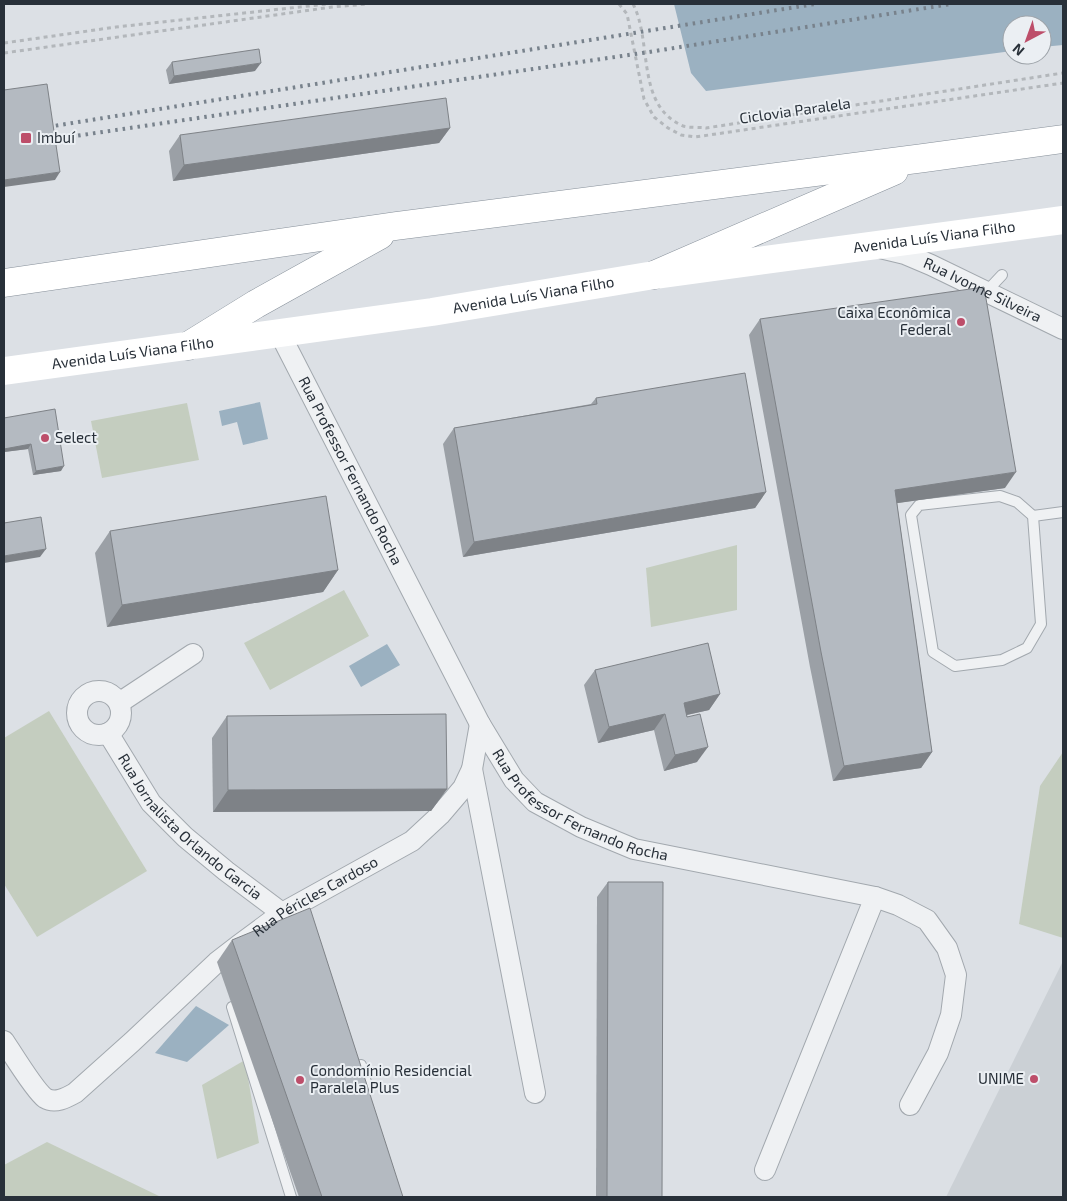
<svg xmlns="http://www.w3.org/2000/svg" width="1067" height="1201" font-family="'Exo 2',sans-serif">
<rect width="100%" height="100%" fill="#dce0e5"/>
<path fill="#cbd0d5" d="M1063,961V1197H946Z"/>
<g fill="#c4cdbf">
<path d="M187,403L199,460L102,478L91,421Z"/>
<path d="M737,545V610L651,627L646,568Z"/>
<path d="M344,590L369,636L270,690L244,643Z"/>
<path d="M49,711L147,871L37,937L4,884V738Z"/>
<path d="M1063,752V938L1019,924L1040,786Z"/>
<path d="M245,1060L259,1143L217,1159L202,1085Z"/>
<path d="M47,1142L161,1197H4V1165Z"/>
</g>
<g fill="#9bb1c1">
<path d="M674,4H1063V45L1042,47V25H1012V51L706,91L691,73Z"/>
<path d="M260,402L268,439L243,445L237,422L222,426L219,411Z"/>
<path d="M387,644L400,665L361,687L349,666Z"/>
<path d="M196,1006L229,1025L187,1062L155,1053Z"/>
</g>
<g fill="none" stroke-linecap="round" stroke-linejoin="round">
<defs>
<g id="lane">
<path d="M986,292L1002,275"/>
<path d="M1000,496L1017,502L1033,516L1041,624L1027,648L1002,660L955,666L933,652L911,515L919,505Z"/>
<path d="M1033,516L1063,512"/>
<path d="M232,1007L291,1197"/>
<path d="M361,1065L368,1089"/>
</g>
<g id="street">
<path id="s1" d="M880,248L905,254L931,265L1063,329"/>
<path id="s2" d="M279,332L480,724L514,780L535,802L581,827L634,849L875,897L898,905L927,920L947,948L956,975L951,1015L938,1053L910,1105"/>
<circle cx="99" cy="713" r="22"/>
<path d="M119,703L193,654"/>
<path id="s3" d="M108,733L151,803L185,837L226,871L282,913"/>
<path d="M472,769L535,1093"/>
<path id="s4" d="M4,1041C12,1053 35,1091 45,1098C55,1104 66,1098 75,1093L132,1042L217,962L239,945L282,913L412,841L440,815L463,788L472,769L480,724"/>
<path d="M765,1170L875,897"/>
</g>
<g id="highway">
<path d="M654,275L894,171"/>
<path d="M4,283L396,226L924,158L1063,139"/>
<path d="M188,346L256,304L380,235"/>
</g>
</defs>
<use href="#lane" stroke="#a2a8ae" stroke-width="12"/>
<use href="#street" stroke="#a2a8ae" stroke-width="22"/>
<use href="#highway" stroke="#868f99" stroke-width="29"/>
<g stroke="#b3b7bb" stroke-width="3" stroke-dasharray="4 4" stroke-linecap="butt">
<path d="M619,4L627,14L644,99L654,117L668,128L681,135L695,137L709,135L1063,83"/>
<path d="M633,4C653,42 635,105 683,126C689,128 699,127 706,128L1063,73"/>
<path d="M4,43L116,27L327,4"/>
<path d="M4,53L332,7L367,4"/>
</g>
<use href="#lane" stroke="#eff1f3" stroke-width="10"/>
<use href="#street" stroke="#eff1f3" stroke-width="20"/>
<path stroke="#fff" stroke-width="28" id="s5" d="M4,371L432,312L654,275L1063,220"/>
<use href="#highway" stroke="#fff" stroke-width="28"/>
<g stroke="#78828c" stroke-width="4" stroke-dasharray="2.5 5" stroke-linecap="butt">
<path d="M41,128L815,4"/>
<path d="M41,141L649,52L951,4"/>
</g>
</g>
<g fill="#9ba0a6">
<path d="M172,62L255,71L169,84L166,70Z"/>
<path d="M450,128L439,143L173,181L169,151L180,135Z"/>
<path d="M760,319L1005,488L897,503L932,752L921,768L833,781L810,667L749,335Z"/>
<path d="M596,398L766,492L755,508L463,557L443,444L454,428L591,404Z"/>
<path d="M4,418L61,471L33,475L28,449L4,452Z"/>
<path d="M110,531L338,570L323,592L107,627L95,553Z"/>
<path d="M595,670L720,694L709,710L687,715L697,762L664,771L654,730L598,743L584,685Z"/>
<path d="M227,716L447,789L431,811L213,812L212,738Z"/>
<path d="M608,882L662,1197H596L597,897Z"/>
<path d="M232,940L403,1197H299L217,962Z"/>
</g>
<g fill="#7e8287">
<path d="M261,63L255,71L169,84L174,76Z"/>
<path d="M450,128L439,143L173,181L184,165Z"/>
<path d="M60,172L55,180L4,187V180Z"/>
<path d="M31,444L28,449L4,452V449Z"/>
<path d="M64,466L61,471L33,475L36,471Z"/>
<path d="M1016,472L1005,488L884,505L895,490Z"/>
<path d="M766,492L755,508L463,557L474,542Z"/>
<path d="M46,549L40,557L4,563V556Z"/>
<path d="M338,570L323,592L107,627L122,605Z"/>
<path d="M720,694L709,710L673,718L684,703Z"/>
<path d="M665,714L654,730L598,743L609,727Z"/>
<path d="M708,747L697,762L664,771L675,755Z"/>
<path d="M932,752L921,768L833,781L844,766Z"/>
<path d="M447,789L431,811L213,812L228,790Z"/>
</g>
<g fill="#b4bac1" stroke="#7e8287">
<path d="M259,49L261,63L174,76L172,62Z"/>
<path d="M47,84L60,172L4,180V90Z"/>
<path d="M446,98L450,128L184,165L180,135Z"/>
<path d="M984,287L1016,472L895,490L932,752L844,766L821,652L760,319Z"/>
<path d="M745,373L766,492L474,542L454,428L597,404L596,398Z"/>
<path d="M55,409L64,466L36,471L31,444L4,449V418Z"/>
<path d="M326,496L338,570L122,605L110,531Z"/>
<path d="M41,517L46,549L4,556V523Z"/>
<path d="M708,643L720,694L684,703L687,717L700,714L708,747L675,755L665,714L609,727L595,670Z"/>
<path d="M446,714L447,789L228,790L227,716Z"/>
<path d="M608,882H663L662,1197H607Z"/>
<path d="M310,908L403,1197H322L232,940Z"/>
</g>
<g fill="#bd4e6a" stroke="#ebeff3" stroke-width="2">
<rect x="20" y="132" width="12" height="12" rx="2.5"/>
<circle cx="961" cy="322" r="5"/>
<circle cx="45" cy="438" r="5"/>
<circle cx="1034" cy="1079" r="5"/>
<circle cx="300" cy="1080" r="5"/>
</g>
<g text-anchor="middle" stroke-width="4" stroke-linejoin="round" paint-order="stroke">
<g font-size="15" fill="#283039" stroke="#ebeff3">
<text transform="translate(795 111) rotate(-8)" y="5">Ciclovia Paralela</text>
<text dy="5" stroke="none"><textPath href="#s5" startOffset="940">Avenida Luís Viana Filho</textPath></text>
<text dy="5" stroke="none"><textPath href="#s1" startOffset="111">Rua Ivonne Silveira</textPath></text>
<text dy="5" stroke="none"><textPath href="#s5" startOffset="535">Avenida Luís Viana Filho</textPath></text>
<text dy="5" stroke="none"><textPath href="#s5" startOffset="130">Avenida Luís Viana Filho</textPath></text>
<text dy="5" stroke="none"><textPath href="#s2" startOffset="156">Rua Professor Fernando Rocha</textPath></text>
<text dy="5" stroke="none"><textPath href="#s2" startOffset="576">Rua Professor Fernando Rocha</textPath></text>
<text dy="5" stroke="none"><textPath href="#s3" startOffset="126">Rua Jornalista Orlando Garcia</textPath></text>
<text dy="5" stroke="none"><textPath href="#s4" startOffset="414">Rua Péricles Cardoso</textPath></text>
</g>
<g font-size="15" fill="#283039" stroke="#ebeff3" text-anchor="start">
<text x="37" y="143">Imbuí</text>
<text x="951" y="318" text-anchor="end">Caixa Econômica<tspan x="951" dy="17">Federal</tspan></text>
<text x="55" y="443">Select</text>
<text x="310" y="1076">Condomínio Residencial<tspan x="310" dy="17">Paralela Plus</tspan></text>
<text x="1024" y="1084" text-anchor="end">UNIME</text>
</g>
</g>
<rect width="1067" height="1201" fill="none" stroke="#283039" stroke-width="10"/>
<g transform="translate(1027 40) rotate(221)"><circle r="24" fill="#ebeff3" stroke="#9da3a9"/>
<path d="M0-4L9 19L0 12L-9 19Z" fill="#bd4e6a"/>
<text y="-8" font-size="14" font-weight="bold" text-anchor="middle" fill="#283039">N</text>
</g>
</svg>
